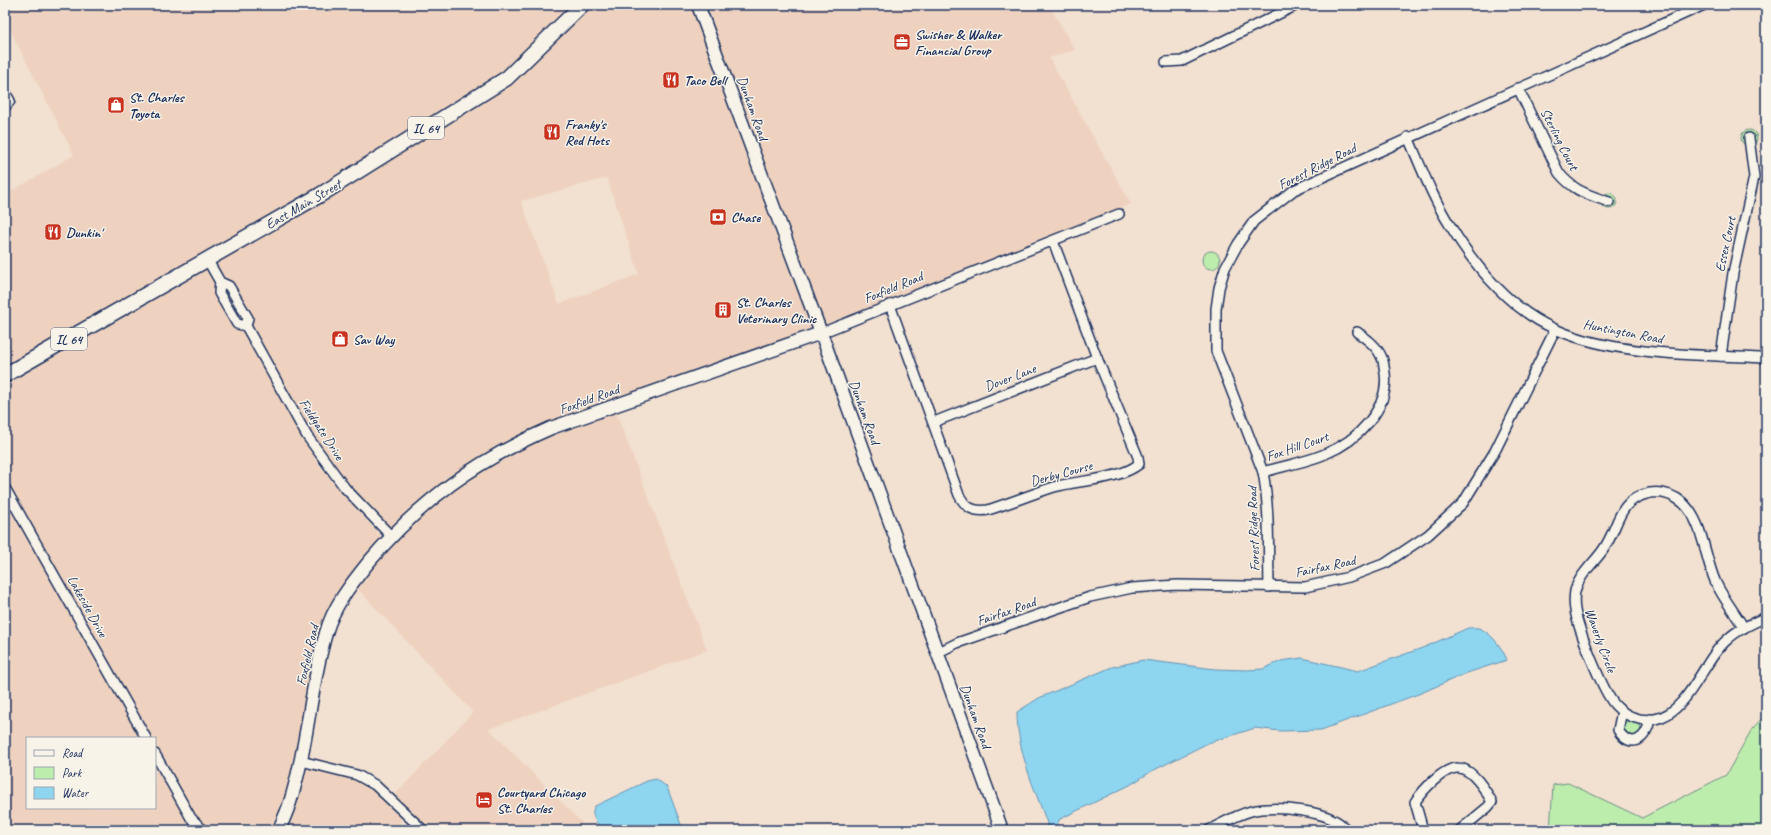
<svg xmlns="http://www.w3.org/2000/svg" width="1771" height="835" font-family="Caveat,sans-serif">
<rect width="100%" height="100%" fill="#f2e0d0"/>
<filter id="ink" filterUnits="userSpaceOnUse"><feTurbulence type="fractalNoise" baseFrequency=".025" numOctaves="2"/><feDisplacementMap in="SourceGraphic" scale="8" xChannelSelector="R" yChannelSelector="G"/><feConvolveMatrix kernelMatrix="1 2 1 2 8 2 1 2 1" color-interpolation-filters="sRGB"/></filter>
<g filter="url(#ink)">
<g fill="#eed2bf" fill-rule="evenodd">
<path d="M5,5H575L502,74L284,209L5,368V195L74,155L5,20Z"/>
<path d="M590,5H694L814,330L539,427L462,468L391,531L350,487L314,436L213,262L511,81ZM607,178L639,274L559,304L521,201Z"/>
<path d="M704,5H1049L1075,50L1049,58L1131,204L824,325Z"/>
<path d="M205,265L320,466L343,495L382,537L338,593L318,635L287,799L274,830H5V494L150,735L5,480V381ZM27,738H155V808H27Z"/>
<path d="M615,410L707,650L489,729L589,830H418L403,816L397,830H284L298,798L305,756L362,772L394,796L473,712L355,586L392,541L462,481L537,438Z"/>
</g>
<g fill="#bdedac" stroke="#6c8e85">
<circle cx="1749" cy="138" r="8"/>
<circle cx="1609" cy="201" r="8"/>
<circle cx="1211" cy="260" r="9"/>
<path d="M1766,714V830H1550L1553,785L1568,783L1642,818L1726,775L1752,729Z"/>
<path d="M1625,719L1640,724L1641,731L1635,735C1628,736 1624,732 1622,725Z"/>
</g>
<g fill="#8ed5f0" stroke="#6093b6">
<path d="M1468,628C1472,628 1478,627 1481,629C1492,634 1503,649 1507,660L1467,673L1421,693L1321,730L1280,731L1255,728L1208,743L1152,771L1130,785L1060,819L1053,830H1047V823C1034,787 1017,751 1017,712L1039,698L1112,667L1143,660L1215,669L1247,670L1263,669L1281,661L1302,658L1358,671L1425,647Z"/>
<path d="M656,779L667,787L683,830H602C597,822 589,815 595,806L647,781Z"/>
</g>
<g fill="none" stroke-linecap="round" stroke-linejoin="round">
<defs>
<g id="street">
<path d="M1166,62L1182,61L1297,5"/>
<path d="M1518,88L1559,173C1575,192 1587,194 1609,202"/>
<path d="M5,92L10,101L5,107"/>
<path d="M1408,137C1421,167 1433,199 1451,227C1476,268 1510,309 1555,329C1614,356 1701,355 1766,358"/>
<path d="M207,259L220,282L229,286L248,318L246,326L307,436L345,488L391,536"/>
<path d="M220,282L219,293L237,324L246,326"/>
<path d="M890,305L959,495C966,508 973,512 988,510C1010,503 1032,494 1054,487C1079,480 1119,480 1139,464L1138,457L1097,358L1053,241"/>
<path d="M821,333L1119,214"/>
<path d="M1721,356L1733,273L1754,177L1749,138"/>
<path d="M934,422L1097,358"/>
<path d="M1263,472C1284,466 1306,462 1325,454C1357,441 1390,409 1385,373C1384,368 1384,362 1382,358C1377,346 1367,339 1357,332"/>
<path d="M5,488L146,738"/>
<path d="M1269,587C1268,548 1270,510 1263,472L1216,351V309L1219,288L1225,268L1238,244L1254,221L1294,190L1704,5"/>
<path d="M1744,628C1735,613 1723,598 1716,583C1704,557 1704,522 1682,502C1673,495 1662,491 1650,493C1616,500 1620,526 1603,550C1594,563 1579,575 1575,591C1574,597 1574,604 1575,610C1578,629 1603,692 1615,705C1625,716 1640,722 1655,719C1689,713 1703,659 1728,639C1738,629 1753,623 1766,617"/>
<path d="M937,653L957,643L1090,597L1132,588L1177,585L1305,587L1349,577L1386,563L1428,535L1463,503L1495,451L1555,330"/>
<path d="M1622,711L1618,730C1631,751 1647,739 1650,719"/>
<path d="M155,754L191,818L203,830"/>
<path d="M301,761L357,775L375,785L423,830"/>
<path d="M1209,830C1223,823 1236,815 1251,811C1273,805 1333,810 1346,830"/>
<path d="M1423,830L1415,802C1422,791 1444,767 1458,768C1472,768 1486,791 1492,802L1488,807L1460,830"/>
</g>
<g id="secondary">
<path d="M698,5L821,333L1002,830"/>
<path d="M279,830C283,820 288,810 291,799C308,745 310,687 326,633C333,607 351,584 368,563C420,501 477,460 551,428L821,333"/>
</g>
<path id="primary" d="M5,375L320,195L507,78L582,5"/>
</defs>
<use href="#street" stroke="#1b2f5e" stroke-width="12"/>
<use href="#secondary" stroke="#1b2f5e" stroke-width="15"/>
<use href="#primary" stroke="#1b2f5e" stroke-width="17"/>
<use href="#street" stroke="#f7f3e8" stroke-width="9"/>
<use href="#secondary" stroke="#f7f3e8" stroke-width="12"/>
<use href="#primary" stroke="#f7f3e8" stroke-width="14"/>
</g>
</g>
<defs>
<symbol id="office-square" viewBox="-11 -11 22 22"><rect x="-9" y="-9" width="18" height="18" rx="4" fill="#c8321e" stroke="#f7f3e8"/><path d="M-6-3h4V-5.5h4V-3h4V5H-6ZM-1-4.5V-3h2v-1.5ZM-6 0V1H6V0Z" fill="#fff"/></symbol>
<symbol id="restaurant-square" viewBox="-11 -11 22 22"><rect x="-9" y="-9" width="18" height="18" rx="4" fill="#c8321e" stroke="#f7f3e8"/><path d="M-5-6h1v4h1v-4h1v4h1v-4h1v5L-1.5 .5V6h-2V.5L-5-1ZM5-6V6H3V1.5H1.5Q1.5-4 5-6Z" fill="#fff"/></symbol>
<symbol id="shop-square" viewBox="-11 -11 22 22"><rect x="-9" y="-9" width="18" height="18" rx="4" fill="#c8321e" stroke="#f7f3e8"/><path d="M-5-2.5h2.3a2.7 3.5 0 0 1 5.4 0H5L5.5 6h-11ZM-1.5-2.5h3a1.5 2.3 0 0 0-3 0Z" fill="#fff"/></symbol>
<symbol id="bank-square" viewBox="-11 -11 22 22"><rect x="-9" y="-9" width="18" height="18" rx="4" fill="#c8321e" stroke="#f7f3e8"/><path d="M-6-4H6V4H-6ZM0-2.3a2.3 2.3 0 1 0 0 4.6a2.3 2.3 0 1 0 0-4.6Z" fill="#fff"/></symbol>
<symbol id="building-square" viewBox="-11 -11 22 22"><rect x="-9" y="-9" width="18" height="18" rx="4" fill="#c8321e" stroke="#f7f3e8"/><path d="M-4-6H4V6H1V3H-1V6H-4ZM-2.5-4.3h1.7v1.8h-1.7ZM.8-4.3h1.7v1.8H.8ZM-2.5-1h1.7V.8h-1.7ZM.8-1h1.7V.8H.8Z" fill="#fff"/></symbol>
<symbol id="hotel-square" viewBox="-11 -11 22 22"><rect x="-9" y="-9" width="18" height="18" rx="4" fill="#c8321e" stroke="#f7f3e8"/><path d="M-6-4.5h1.5V1H6V5H4.5V3h-9V5H-6ZM-4 0a1.8 1.8 0 1 1 3.6 0ZM.5 0V-2.5h3Q6-2.5 6 0Z" fill="#fff"/></symbol>
</defs>
<g fill-rule="evenodd">
<use href="#office-square" x="892" y="32" width="20" height="20"/>
<use href="#restaurant-square" x="661" y="70" width="20" height="20"/>
<use href="#shop-square" x="106" y="95" width="20" height="20"/>
<use href="#restaurant-square" x="542" y="122" width="20" height="20"/>
<use href="#bank-square" x="708" y="207" width="20" height="20"/>
<use href="#restaurant-square" x="43" y="222" width="20" height="20"/>
<use href="#building-square" x="713" y="300" width="20" height="20"/>
<use href="#shop-square" x="330" y="329" width="20" height="20"/>
<use href="#hotel-square" x="474" y="790" width="20" height="20"/>
</g>
<g text-anchor="middle" stroke-width="3" stroke-linejoin="round" paint-order="stroke">
<g fill="#f7f3e8" stroke="#5d6a87" stroke-width="1">
<rect x="408" y="117" width="36" height="22" rx="3"/>
<rect x="51" y="328" width="36" height="22" rx="3"/>
</g>
<g font-size="13" font-weight="bold" fill="#1b2f5e">
<text x="426" y="133">IL 64</text>
<text x="69" y="344">IL 64</text>
</g>
<g font-size="14" font-weight="bold" fill="#1b2f5e" stroke="#f7f3e8" text-anchor="start">
<text x="915" y="39">Swisher &amp; Walker<tspan x="915" dy="16">Financial Group</tspan></text>
<text x="684" y="85">Taco Bell</text>
<text x="129" y="102">St. Charles<tspan x="129" dy="16">Toyota</tspan></text>
<text x="565" y="129">Franky's<tspan x="565" dy="16">Red Hots</tspan></text>
<text x="731" y="222">Chase</text>
<text x="66" y="237">Dunkin'</text>
<text x="736" y="307">St. Charles<tspan x="736" dy="16">Veterinary Clinic</tspan></text>
<text x="353" y="344">Sav Way</text>
<text x="497" y="797">Courtyard Chicago<tspan x="497" dy="16">St. Charles</tspan></text>
</g>
<g font-size="14" fill="#1b2f5e" stroke="#f7f3e8">
<text transform="translate(753 108) rotate(70)" y="5">Dunham Road</text>
<text transform="translate(1560 139) rotate(63)" y="5">Sterling Court</text>
<text transform="translate(1317 166) rotate(-27)" y="5">Forest Ridge Road</text>
<text transform="translate(303 204) rotate(-30)" y="5">East Main Street</text>
<text transform="translate(1725 244) rotate(-78)" y="5">Essex Court</text>
<text transform="translate(893 287) rotate(-22)" y="5">Foxfield Road</text>
<text transform="translate(1623 331) rotate(11)" y="5">Huntington Road</text>
<text transform="translate(1010 377) rotate(-21)" y="5">Dover Lane</text>
<text transform="translate(589 399) rotate(-20)" y="5">Foxfield Road</text>
<text transform="translate(865 412) rotate(70)" y="5">Dunham Road</text>
<text transform="translate(322 429) rotate(57)" y="5">Fieldgate Drive</text>
<text transform="translate(1297 446) rotate(-19)" y="5">Fox Hill Court</text>
<text transform="translate(1061 473) rotate(-15)" y="5">Derby Course</text>
<text transform="translate(1253 529) rotate(-92)" y="5">Forest Ridge Road</text>
<text transform="translate(1325 566) rotate(-12)" y="5">Fairfax Road</text>
<text transform="translate(88 606) rotate(61)" y="5">Lakeside Drive</text>
<text transform="translate(1006 611) rotate(-19)" y="5">Fairfax Road</text>
<text transform="translate(1601 640) rotate(70)" y="5">Waverly Circle</text>
<text transform="translate(307 655) rotate(-77)" y="5">Foxfield Road</text>
<text transform="translate(976 716) rotate(70)" y="5">Dunham Road</text>
</g>
</g>
<rect width="1771" height="835" fill="none" stroke="#f7f3e8" stroke-width="20"/>
<rect x="10" y="10" width="1751" height="815" fill="none" stroke="#1b2f5e" stroke-width="1.5" filter="url(#ink)"/>
<rect x="26" y="737" width="130" height="72" fill="#f7f3e8" stroke="#9fa5b1"/>
<rect x="34" y="750" width="20" height="6" fill="#f7f3e8" stroke="#9fa5b1"/>
<text x="62" y="757" font-size="12" fill="#1b2f5e">Road</text>
<rect x="34" y="767" width="20" height="12" fill="#bdedac" stroke="#9fa5b1"/>
<text x="62" y="777" font-size="12" fill="#1b2f5e">Park</text>
<rect x="34" y="787" width="20" height="12" fill="#8ed5f0" stroke="#9fa5b1"/>
<text x="62" y="797" font-size="12" fill="#1b2f5e">Water</text>
</svg>
